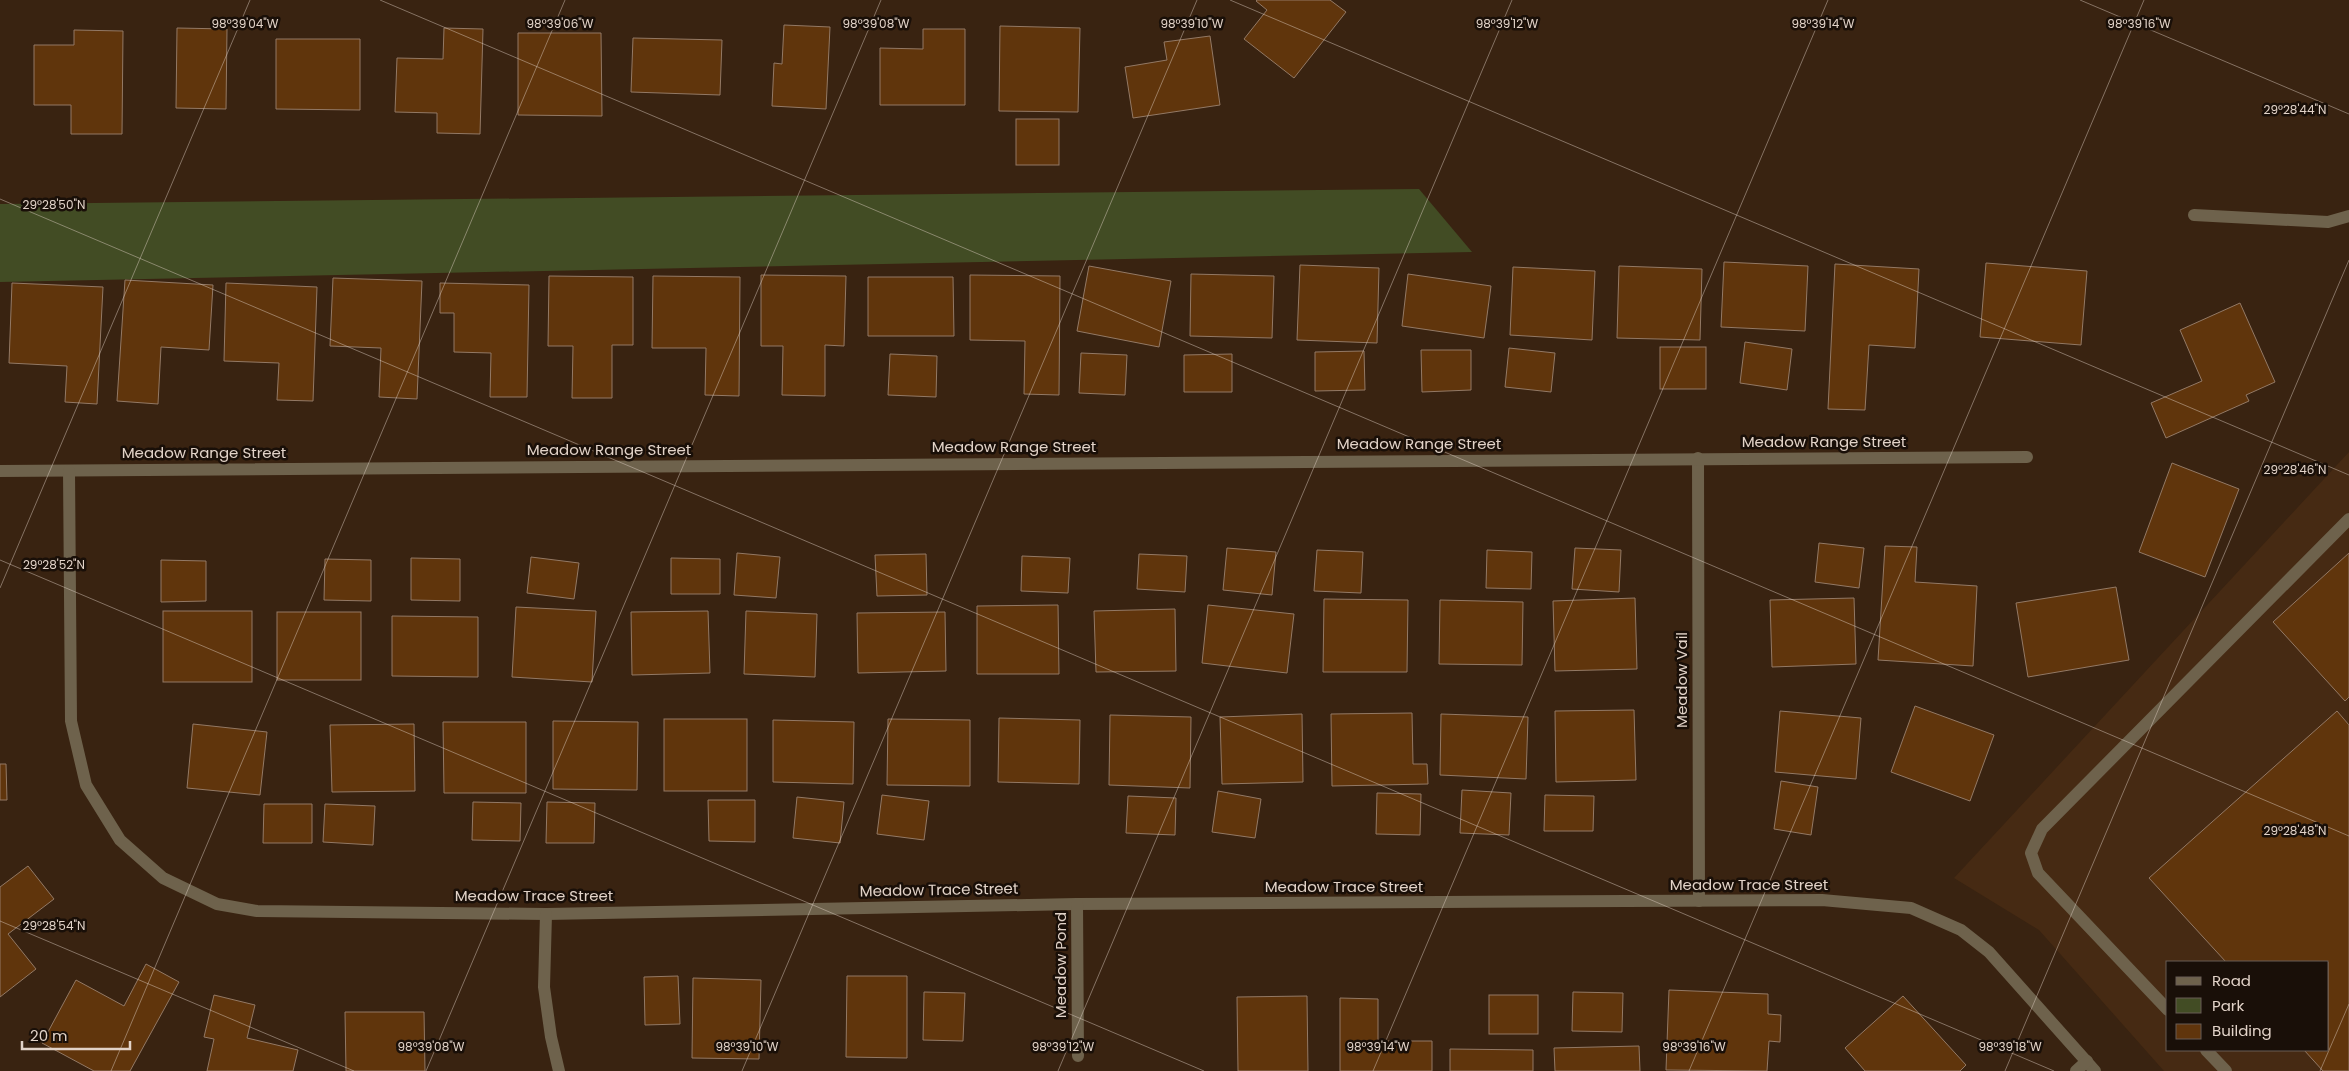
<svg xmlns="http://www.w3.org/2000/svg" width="2349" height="1071" font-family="Poppins,sans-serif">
<rect width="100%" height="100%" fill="#392311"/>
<path fill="#462a13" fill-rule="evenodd" d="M2349,452V1071H2164L2039,930L1954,878ZM2168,962H2328V1050H2168Z"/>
<path fill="#424c24" d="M1419,189L1472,252L0,282V204Z"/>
<g fill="#60350c" stroke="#937965">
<path d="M1257,0H1330L1346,12L1294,78L1244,39L1267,10L1256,1Z"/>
<path d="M784,25L830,27L826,109L772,106L774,63L782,64Z"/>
<path d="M1000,26L1080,28L1078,112L999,111Z"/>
<path d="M177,28L227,29L226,109L176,108Z"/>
<path d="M444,28L483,29L480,134L437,133V113L395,112L397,58L443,59Z"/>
<path d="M923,29H965V105H880V48L923,49Z"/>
<path d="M74,30L123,31L122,134H71V105H34V45H74Z"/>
<path d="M518,33H601L602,116L518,115Z"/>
<path d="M1210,36L1220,105L1133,118L1125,67L1167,60L1164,42Z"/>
<path d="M633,38L722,40L720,95L631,92Z"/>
<path d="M276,39H360V110L276,109Z"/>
<rect x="1016" y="119" width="43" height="46"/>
<path d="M1724,262L1808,266L1805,331L1721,327Z"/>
<path d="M1986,263L2087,271L2081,345L1980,337Z"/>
<path d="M1835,264L1919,269L1915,348L1869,345L1865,410L1828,409Z"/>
<path d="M1300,265L1379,268L1377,343L1297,340Z"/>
<path d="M1089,266L1171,281L1159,347L1077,331Z"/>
<path d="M1619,266L1702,269L1700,340L1617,338Z"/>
<path d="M1513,267L1595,271L1592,340L1510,335Z"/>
<path d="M1191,274L1274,276L1272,338L1190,336Z"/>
<path d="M1408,274L1491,286L1484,338L1402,326Z"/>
<path d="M761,275L846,276L844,346L825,345V396L782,395L783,346H761Z"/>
<path d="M970,275L1060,276L1059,395L1024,394L1025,341L970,340Z"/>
<path d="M549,276L633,277V345H612V398H572L573,346H548Z"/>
<path d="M653,276L740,277L739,396L705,395L706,348H652Z"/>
<path d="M868,277H953L954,336H868Z"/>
<path d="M333,278L422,281L417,399L379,397L381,348L330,346Z"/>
<path d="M125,280L213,285L209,350L161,347L158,404L117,401Z"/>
<path d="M12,283L103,287L97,404L65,402L67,366L9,363Z"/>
<path d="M226,283L317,287L313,401L277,400L279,363L224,361Z"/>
<path d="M440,283L529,285L527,397H490L491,353L454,352V313H440Z"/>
<path d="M2240,303L2275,382L2246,395L2249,401L2166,438L2151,403L2202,381L2180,330Z"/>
<path d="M1745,342L1792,349L1787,390L1740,383Z"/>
<rect x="1660" y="347" width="46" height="42"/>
<path d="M1509,348L1555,353L1551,392L1505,387Z"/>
<path d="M1421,350H1471V390L1422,392Z"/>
<path d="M1364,351L1365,390L1315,391V352Z"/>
<path d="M1081,353L1127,355L1125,395L1079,393Z"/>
<path d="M890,354L937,356L936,397L888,395Z"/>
<path d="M1232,354V392H1184V355Z"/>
<path d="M2172,463L2239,489L2205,577L2139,552Z"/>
<path d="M1819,543L1864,548L1859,588L1815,582Z"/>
<path d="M1885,546L1917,547L1915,582L1977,586L1973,666L1878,660Z"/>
<path d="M1227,548L1276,552L1272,595L1223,590Z"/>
<path d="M1575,548L1621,550L1619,592L1572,589Z"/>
<path d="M1317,550L1363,552L1361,593L1314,591Z"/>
<path d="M1487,550L1532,552L1531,589L1486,588Z"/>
<path d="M737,553L780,557L776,598L734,595Z"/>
<path d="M2349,553V697L2345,701L2273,622Z"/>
<path d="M926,554L927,595L877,596L875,555Z"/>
<path d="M1139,554L1187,556L1185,592L1137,589Z"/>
<path d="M1022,556L1070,558L1068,593L1021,591Z"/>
<path d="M531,557L579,563L574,599L527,593Z"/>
<path d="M411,558L460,559V601L411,600Z"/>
<path d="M671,558L720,559V594H671Z"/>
<path d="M325,559L371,560V601L324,600Z"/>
<path d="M161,560L206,561V601L161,602Z"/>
<path d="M2116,587L2129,660L2028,677L2016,603Z"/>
<path d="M1635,598L1637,669L1555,671L1553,601Z"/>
<path d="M1854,598L1856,664L1772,667L1770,600Z"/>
<path d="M1324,599L1408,600L1407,672H1323Z"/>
<path d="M1440,600L1523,602L1522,665L1439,664Z"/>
<path d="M1058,605L1059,674H977V606Z"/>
<path d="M1208,605L1294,614L1287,673L1202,663Z"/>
<path d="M516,607L596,611L592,682L512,677Z"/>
<path d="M1175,609L1176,671L1096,672L1094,611Z"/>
<rect x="163" y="611" width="89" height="71"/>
<path d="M708,611L710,673L632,675L631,612Z"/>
<path d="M746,611L817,614L815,677L744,674Z"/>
<rect x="277" y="612" width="84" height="68"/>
<path d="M945,612L946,671L858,673L857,613Z"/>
<path d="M392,616L478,617V677L392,676Z"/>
<path d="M1915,706L1994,735L1970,801L1891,772Z"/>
<path d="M1634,710L1636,780L1556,782L1555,711Z"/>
<path d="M1780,711L1861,718L1856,779L1775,772Z"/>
<path d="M2337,711L2349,725V1071H2323L2304,1050H2328V962H2226L2149,878Z"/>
<path d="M1412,713L1413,764H1427L1428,784L1332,786L1331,714Z"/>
<path d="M1302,714L1303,782L1222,784L1220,717Z"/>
<path d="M1441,714L1528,717L1526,779L1440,775Z"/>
<path d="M1110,715L1191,717L1190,788L1109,785Z"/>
<path d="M999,718L1080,720L1079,784L998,782Z"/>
<rect x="664" y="719" width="83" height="72"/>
<path d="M888,719L970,720V786L887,785Z"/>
<path d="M773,720L854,722L853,784L773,782Z"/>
<path d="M553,721L638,722L637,790L553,789Z"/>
<path d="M443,722H526V793H444Z"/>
<path d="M193,724L267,732L260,795L187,788Z"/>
<path d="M414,724L415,791L332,792L330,725Z"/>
<path d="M0,764H6L7,800H0Z"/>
<path d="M1781,781L1818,787L1811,835L1774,829Z"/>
<path d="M1462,790L1511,793L1509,835L1460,833Z"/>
<path d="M1218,791L1261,799L1255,838L1212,832Z"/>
<path d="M1377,793L1421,794L1420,835L1376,834Z"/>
<path d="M882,795L929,801L924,840L877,834Z"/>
<path d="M1545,795L1594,796L1593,831H1544Z"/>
<path d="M1128,796L1176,798L1175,835L1126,833Z"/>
<path d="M797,797L844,802L840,843L793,838Z"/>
<path d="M708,800H755V842L709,841Z"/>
<path d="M473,802L521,803L520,841L472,840Z"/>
<path d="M547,802L595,803L594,843H546Z"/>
<path d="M264,804H312V843H263Z"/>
<path d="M325,804L375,806L373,845L323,842Z"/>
<path d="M28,866L54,899L8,934L36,969L0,997V887Z"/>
<path d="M146,964L179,982L130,1071H94L42,1043L76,980L124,1006Z"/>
<path d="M678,976L680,1024L645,1025L644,977Z"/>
<path d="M847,976H907V1058L846,1057Z"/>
<path d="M693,978L761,980L759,1059L692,1058Z"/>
<path d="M1669,990L1768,994V1014L1781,1015L1780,1042L1769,1041L1767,1071L1666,1070Z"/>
<path d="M924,992L965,993L963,1041L923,1040Z"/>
<path d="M1573,992L1623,993L1622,1032L1572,1031Z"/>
<path d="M214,995L255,1005L247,1038L298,1050L293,1071H207L214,1039L204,1037Z"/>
<rect x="1489" y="995" width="49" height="39"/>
<path d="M1307,996L1308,1071H1238L1237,997Z"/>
<path d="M1903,996L1966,1065L1960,1071H1865L1845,1048Z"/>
<path d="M1340,998L1378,999V1041H1432V1071H1340Z"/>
<path d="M345,1012H424L425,1071H346Z"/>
<path d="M1639,1046L1640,1071H1555L1554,1048Z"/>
<path d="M1450,1049L1533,1050V1071H1450Z"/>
</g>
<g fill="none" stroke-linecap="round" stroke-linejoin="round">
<g stroke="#6e624c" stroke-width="12">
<path d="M2194,215L2328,222L2349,216"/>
<path d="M1698,458L1699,901"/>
<path d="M0,471L2027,457"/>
<path d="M69,471L71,721L86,785L120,840L163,878L217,904L257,911L546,914L1077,904L1822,900L1911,908L1961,930L1989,952L2095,1071"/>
<path d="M1077,904L1078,1056"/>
<path d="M546,914L544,987L551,1037L559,1071"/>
<path d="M2168,1010L2038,873L2031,853L2042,829L2349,519"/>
<path d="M2206,1050L2226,1071"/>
<path d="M2076,1071L2087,1061"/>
</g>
</g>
<path fill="none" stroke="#e2d3c8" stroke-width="1" stroke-opacity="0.45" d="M380,0L2349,836M1230,0L2349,475M2080,0L2349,114M0,199L2054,1071M0,560L1204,1071M0,588L250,0M0,921L354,1071M111,1071L565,0M426,1071L881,0M742,1071L1197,0M1058,1071L1512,0M1373,1071L1828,0M1689,1071L2144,0M2005,1071L2349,260M2320,1071L2349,1004"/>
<g text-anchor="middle" stroke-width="5" stroke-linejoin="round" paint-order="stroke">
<g font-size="15" fill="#e2d3c8" stroke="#190f08">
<text x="1824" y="447">Meadow Range Street</text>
<text x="1419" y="449">Meadow Range Street</text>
<text x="1014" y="452">Meadow Range Street</text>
<text x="609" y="455">Meadow Range Street</text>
<text x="204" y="458">Meadow Range Street</text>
<text transform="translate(1682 680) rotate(-90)" y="5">Meadow Vail</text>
<text x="1749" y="890">Meadow Trace Street</text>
<text x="1344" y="892">Meadow Trace Street</text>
<text transform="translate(939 890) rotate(-1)" y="5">Meadow Trace Street</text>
<text x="534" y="901">Meadow Trace Street</text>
<text transform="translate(1061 965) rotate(-90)" y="5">Meadow Pond</text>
</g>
</g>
<g font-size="12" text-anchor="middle" fill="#e2d3c8" stroke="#190f08" stroke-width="5" stroke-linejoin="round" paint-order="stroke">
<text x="560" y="28">98°39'06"W</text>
<text x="1507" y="28">98°39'12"W</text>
<text x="1823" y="28">98°39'14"W</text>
<text x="2139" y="28">98°39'16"W</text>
<text x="245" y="28">98°39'04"W</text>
<text x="876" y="28">98°39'08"W</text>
<text x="1192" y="28">98°39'10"W</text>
<text x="2295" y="114">29°28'44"N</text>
<text x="54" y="209">29°28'50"N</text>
<text x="2295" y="474">29°28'46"N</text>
<text x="54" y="569">29°28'52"N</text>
<text x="2295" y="835">29°28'48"N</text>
<text x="54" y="930">29°28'54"N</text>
<text x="431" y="1051">98°39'08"W</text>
<text x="747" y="1051">98°39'10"W</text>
<text x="1063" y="1051">98°39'12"W</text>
<text x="1378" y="1051">98°39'14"W</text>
<text x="1694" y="1051">98°39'16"W</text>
<text x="2010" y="1051">98°39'18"W</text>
</g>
<rect x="2166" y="961" width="162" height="90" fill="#190f08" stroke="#695d55"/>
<rect x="2176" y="977" width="25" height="8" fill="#6e624c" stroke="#695d55"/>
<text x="2212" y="986" font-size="15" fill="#e2d3c8">Road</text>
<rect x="2176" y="998" width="25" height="15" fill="#424c24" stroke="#695d55"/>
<text x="2212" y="1011" font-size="15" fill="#e2d3c8">Park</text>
<rect x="2176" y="1024" width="25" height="15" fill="#60350c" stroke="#695d55"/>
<text x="2212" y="1036" font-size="15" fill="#e2d3c8">Building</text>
<path d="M22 1041v8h108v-8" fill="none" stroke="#e2d3c8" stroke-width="2.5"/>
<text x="30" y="1041" font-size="15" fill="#e2d3c8" stroke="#190f08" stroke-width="4" paint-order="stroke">20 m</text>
</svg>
